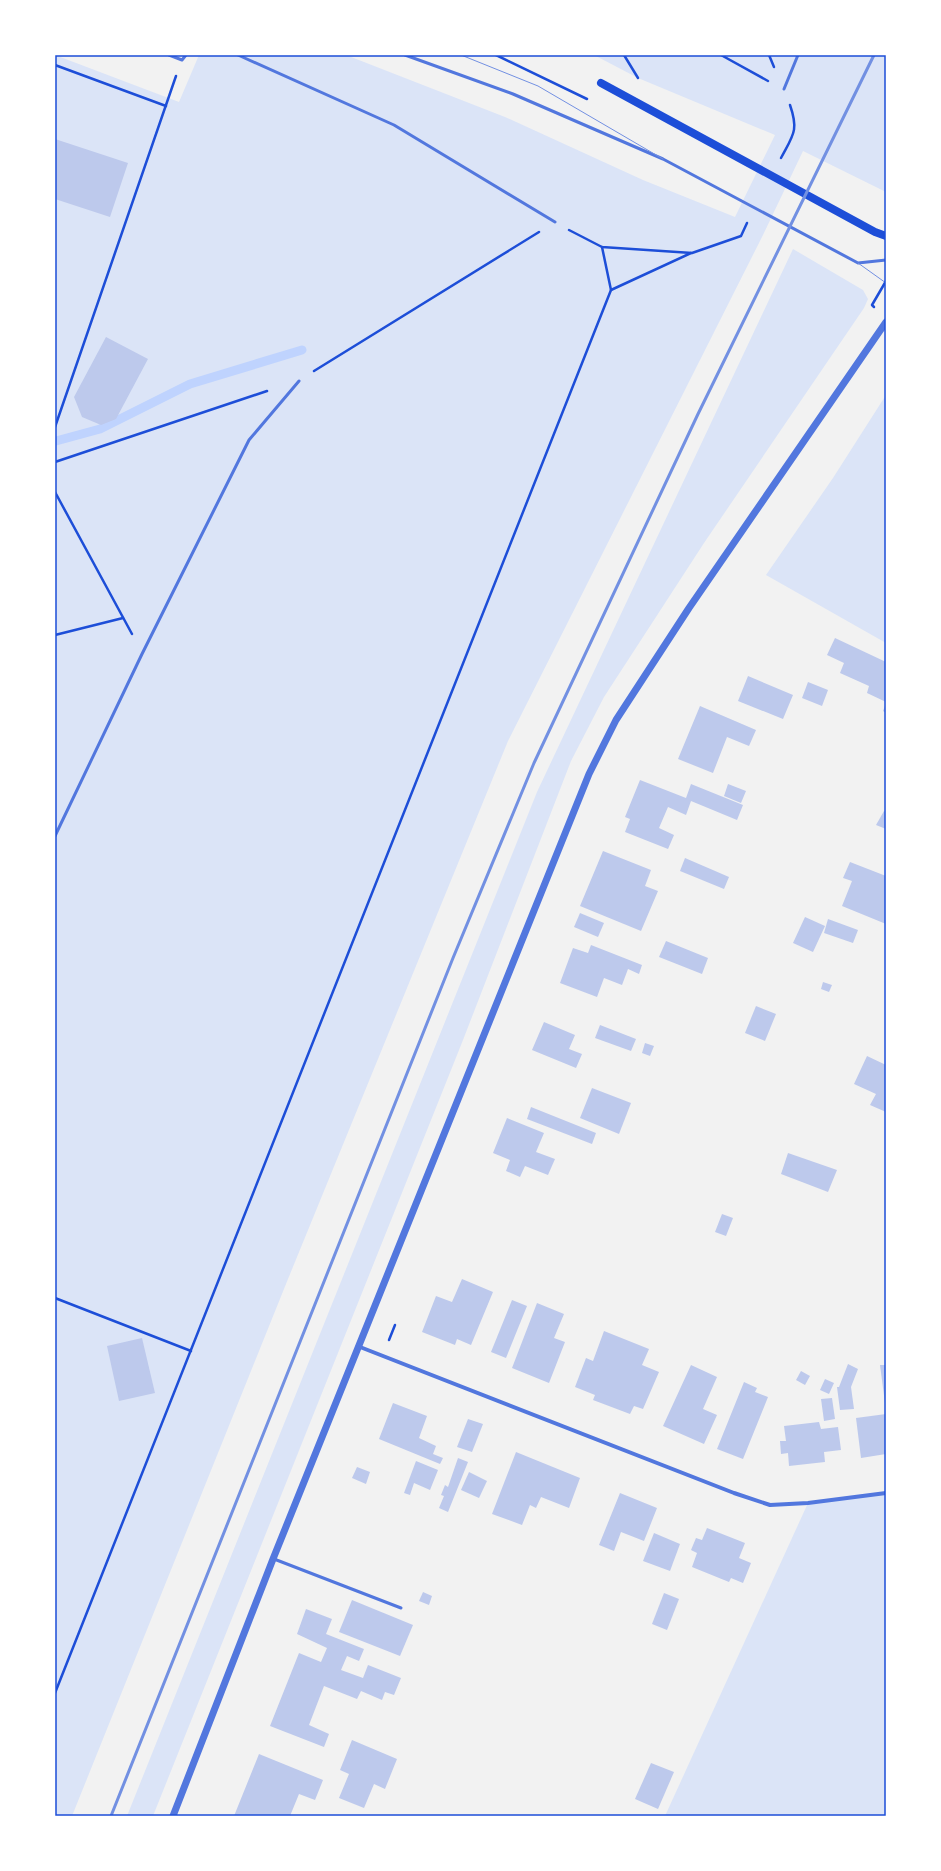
<svg xmlns="http://www.w3.org/2000/svg" width="941" height="1871" font-family="'Roboto Condensed',sans-serif">
<rect width="100%" height="100%" fill="#f2f2f2"/>
<g fill="#dbe4f7">
<path d="M55,55L179,102L199,55H346L505,117L643,180L735,217L775,135L638,78L594,55H886V192L803,151L763,235L508,741L288,1279L72,1816H55Z"/>
<path d="M793,249L863,290L868,299L864,308L704,543L604,697L571,761L463,1040L153,1816H127L537,792Z"/>
<path d="M886,395V643L766,575L833,478Z"/>
<path d="M886,1493V1816H665L808,1503Z"/>
</g>
<g fill="none" stroke-linecap="round" stroke-linejoin="round">
<path stroke="#bfd3fe" stroke-width="9" d="M56,441L100,429L190,384L302,350"/>
</g>
<g fill="#bdc9ec">
<path d="M55,139L128,163L110,217L55,199Z"/>
<path d="M106,337L148,359L116,419L101,425L82,417L74,397Z"/>
<path d="M835,638L886,662V702L867,693L869,686L840,673L844,663L827,655Z"/>
<path d="M748,676L793,695L783,719L738,701Z"/>
<path d="M808,682L828,690L822,706L802,698Z"/>
<path d="M886,703V713L883,711Z"/>
<path d="M700,706L756,730L749,746L727,737L713,773L678,759Z"/>
<path d="M640,780L686,798L691,784L743,805L737,820L691,801L686,815L668,807L659,828L674,835L668,849L625,832L630,819L625,817Z"/>
<path d="M728,784L746,791L741,803L724,796Z"/>
<path d="M884,811L886,812V829L876,825Z"/>
<path d="M603,851L651,870L645,886L658,891L641,931L580,906Z"/>
<path d="M685,858L729,877L724,889L680,871Z"/>
<path d="M850,862L886,876V924L842,906L852,881L843,878Z"/>
<path d="M580,913L604,923L598,937L574,927Z"/>
<path d="M805,917L825,926L813,952L793,943Z"/>
<path d="M828,919L858,930L853,943L824,933Z"/>
<path d="M666,941L708,958L702,974L659,957Z"/>
<path d="M591,945L642,965L639,974L628,969L622,985L604,978L597,997L560,983L573,948L588,953Z"/>
<path d="M823,982L832,985L829,992L821,989Z"/>
<path d="M756,1006L776,1014L765,1041L745,1033Z"/>
<path d="M544,1022L575,1035L569,1049L582,1054L576,1068L532,1050Z"/>
<path d="M600,1025L636,1039L631,1051L595,1038Z"/>
<path d="M645,1043L654,1046L650,1056L642,1053Z"/>
<path d="M867,1056L886,1065V1112L870,1105L876,1094L854,1084Z"/>
<path d="M592,1088L631,1103L619,1134L580,1118Z"/>
<path d="M531,1107L596,1133L592,1144L527,1119Z"/>
<path d="M507,1118L544,1133L536,1152L555,1159L548,1175L525,1166L520,1177L506,1171L510,1160L493,1153Z"/>
<path d="M788,1153L837,1170L828,1192L781,1174Z"/>
<path d="M722,1214L733,1218L726,1236L715,1232Z"/>
<path d="M462,1279L493,1292L471,1345L457,1339L455,1345L422,1332L436,1296L452,1302Z"/>
<path d="M512,1300L527,1306L506,1358L491,1352Z"/>
<path d="M537,1303L564,1314L554,1338L565,1342L549,1383L512,1368Z"/>
<path d="M604,1331L649,1349L642,1365L659,1372L643,1409L634,1406L630,1414L593,1400L595,1395L575,1387L586,1358L593,1361Z"/>
<path d="M142,1338L155,1393L119,1401L107,1346Z"/>
<path d="M848,1364L858,1369L851,1387L854,1409L840,1410L837,1387H839Z"/>
<path d="M691,1365L717,1377L703,1409L717,1415L704,1444L663,1426Z"/>
<path d="M880,1365H886V1403H885Z"/>
<path d="M801,1371L810,1376L805,1385L796,1380Z"/>
<path d="M825,1379L834,1383L829,1394L820,1390Z"/>
<path d="M744,1382L757,1388L755,1392L768,1397L743,1459L717,1449Z"/>
<path d="M832,1398L835,1419L824,1421L821,1399Z"/>
<path d="M393,1403L427,1416L419,1438L436,1446L433,1454L443,1458L440,1464L379,1439Z"/>
<path d="M886,1414V1454L861,1458L856,1418Z"/>
<path d="M468,1419L483,1424L472,1452L457,1447Z"/>
<path d="M819,1422L821,1429L838,1427L841,1450L824,1452L825,1462L789,1466L788,1453L781,1454L780,1441H786L784,1426Z"/>
<path d="M516,1452L580,1478L569,1508L541,1497L536,1508L530,1505L522,1525L492,1514Z"/>
<path d="M458,1458L468,1462L448,1512L439,1508L444,1496L441,1495L445,1485L448,1487Z"/>
<path d="M416,1461L438,1470L430,1490L414,1483L410,1495L404,1493Z"/>
<path d="M357,1467L370,1472L366,1484L352,1478Z"/>
<path d="M469,1472L487,1481L479,1498L461,1490Z"/>
<path d="M620,1493L657,1508L644,1541L621,1532L614,1551L599,1545Z"/>
<path d="M707,1528L745,1543L739,1558L751,1563L743,1583L731,1578L729,1582L692,1567L697,1553L691,1550L696,1538L702,1540Z"/>
<path d="M654,1533L680,1544L670,1571L643,1561Z"/>
<path d="M423,1592L432,1596L429,1605L419,1601Z"/>
<path d="M664,1593L679,1599L667,1630L652,1624Z"/>
<path d="M352,1600L413,1625L400,1656L339,1632Z"/>
<path d="M306,1609L332,1619L326,1634L364,1649L359,1661L347,1656L341,1670L363,1678L368,1665L401,1678L394,1695L385,1692L382,1700L361,1691L357,1699L324,1686L309,1725L329,1734L324,1747L270,1726L299,1653L321,1662L327,1648L297,1634Z"/>
<path d="M352,1740L397,1759L385,1789L374,1784L364,1808L339,1798L349,1774L340,1770Z"/>
<path d="M259,1754L323,1780L315,1800L299,1794L290,1816H234Z"/>
<path d="M651,1763L674,1772L658,1809L635,1799Z"/>
</g>
<g fill="none" stroke-linecap="round" stroke-linejoin="round">
<g stroke="#1d4ed8" stroke-width="2.5">
<path d="M496,55L587,99"/>
<path d="M624,55L638,78"/>
<path d="M721,55L768,81"/>
<path d="M769,55L774,67"/>
<path d="M55,65L166,106"/>
<path d="M781,158C793,135 799,131 790,105"/>
<path d="M569,230L602,247L692,253L741,236L747,223"/>
<path d="M602,247L611,290L691,253"/>
<path d="M874,307L872,305L886,281"/>
<path d="M314,371L539,232"/>
<path d="M55,427L176,76"/>
<path d="M55,462L267,391"/>
<path d="M55,492L132,634"/>
<path d="M55,635L123,618"/>
<path d="M55,1298L191,1351"/>
<path d="M389,1340L395,1325"/>
<path d="M55,1693L611,290"/>
</g>
<g stroke="#5277de" stroke-width="3">
<path d="M169,55L182,60L186,55"/>
<path d="M238,55L394,125L555,222"/>
<path d="M405,55L513,94L663,159L858,263L886,260"/>
<path d="M784,89L798,55"/>
<path d="M55,836L142,654L249,440L299,381"/>
<path d="M274,1559L401,1608"/>
</g>
<path stroke="#5277de" stroke-width="4" d="M360,1347L734,1493L770,1505L808,1503L886,1493"/>
<path stroke="#5277de" stroke-width="7" d="M173,1816L273,1559L589,774L616,720L689,608L886,322"/>
<path stroke="#1d4ed8" stroke-width="8" d="M601,83L875,232L886,236"/>
<g stroke="#7290e2" stroke-width="1">
<path d="M461,55L538,86L663,159"/>
<path d="M858,263L886,283"/>
</g>
<path stroke="#7290e2" stroke-width="3" d="M111,1816L453,958L534,763L698,414L874,55"/>
</g>
<rect width="941" height="1871" fill="none" stroke="#ffffff" stroke-width="112"/>
<rect x="56" y="56" width="829" height="1759" fill="none" stroke="#1d4ed8" stroke-width="1.5"/>
</svg>
